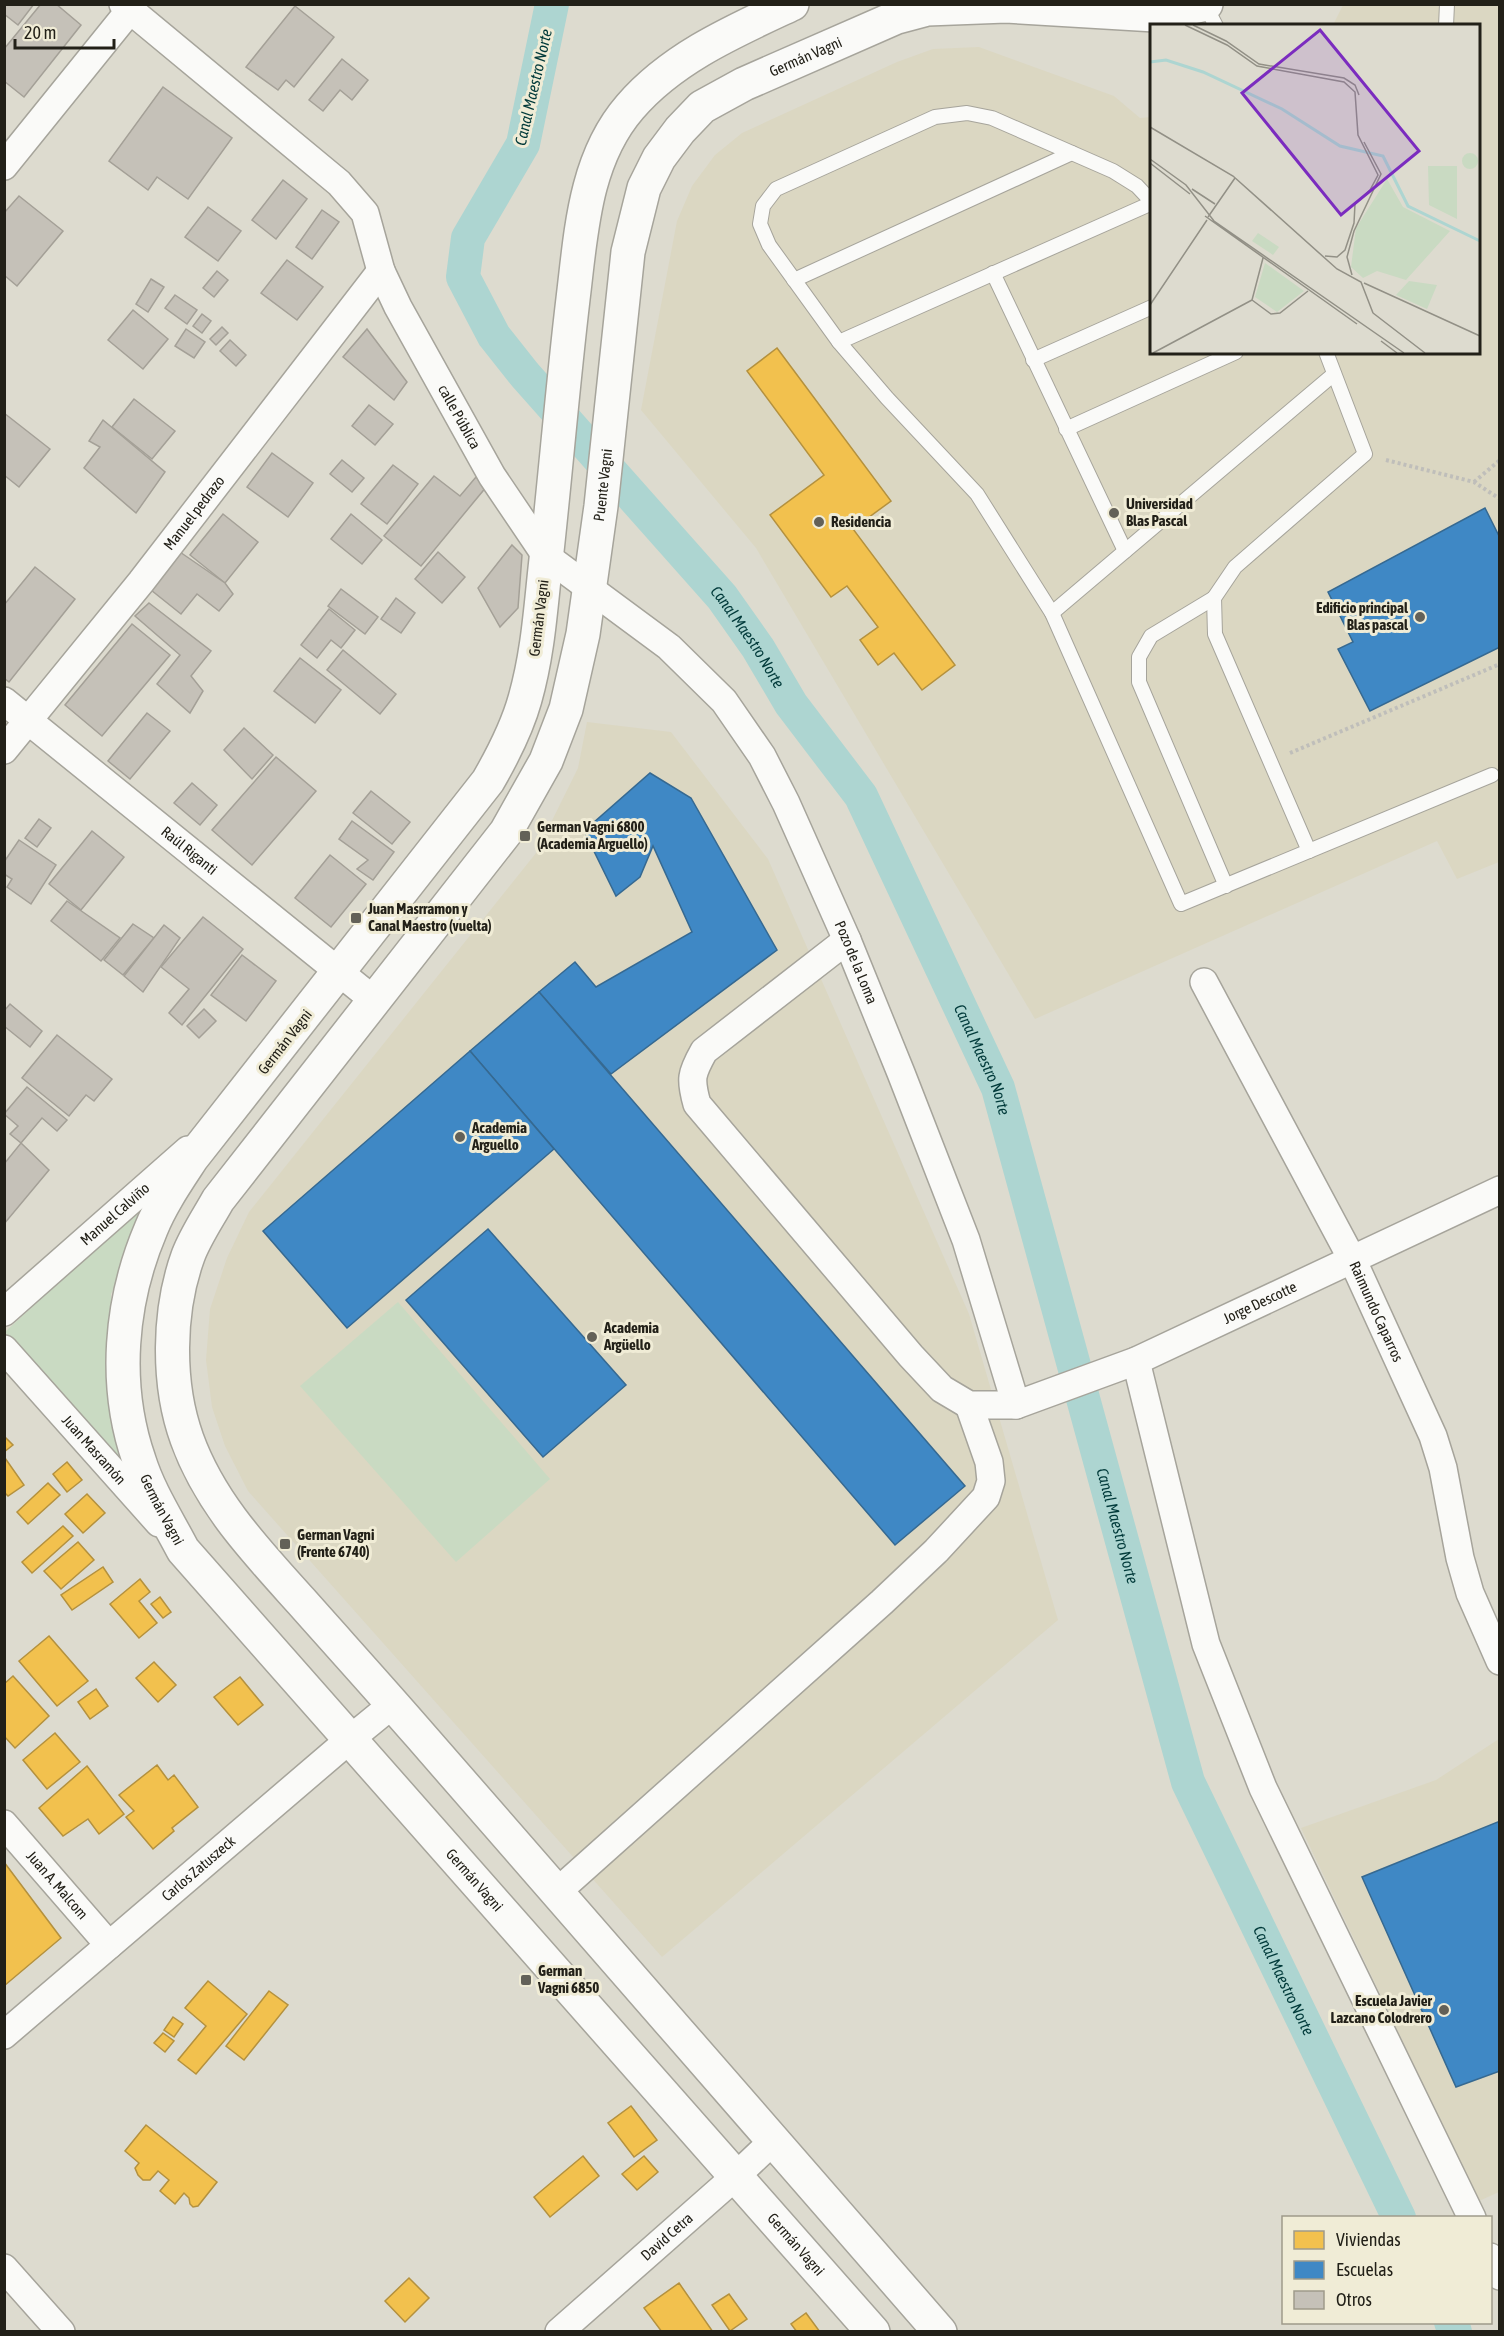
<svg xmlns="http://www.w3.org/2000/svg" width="1504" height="2336" font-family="'Asap Condensed',sans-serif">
<rect width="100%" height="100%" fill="#dddbcf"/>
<g fill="#dbd7c2">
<path d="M1343,5H1499V862L1457,879L1437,841L1035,1019L756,548L641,410L677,221L692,186L715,155L742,133L897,62L933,49L979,47L1114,96L1140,118L1151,117L1152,352H1478V26L1333,25Z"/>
<path d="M587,722L671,732L768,859L969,1314L1058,1620L662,1957L248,1491L225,1446L212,1407L206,1360L210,1309L227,1258L249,1212L536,853L578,768Z"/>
<path d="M1499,1739V2192L1479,2201L1301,1828L1436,1780Z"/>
</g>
<g fill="#c9dac2">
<path d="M160,1189L111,1294L112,1391L127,1472L5,1332Z"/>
<path d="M398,1302L550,1479L456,1562L300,1386Z"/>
</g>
<g fill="#f2c14e" stroke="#b4913e" stroke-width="1.5">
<path d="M777,348L891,501L853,529L955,665L922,690L894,653L878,665L860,640L878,627L847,586L831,597L770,515L824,475L747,371Z"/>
<path d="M4,1436L13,1445L4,1452Z"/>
<path d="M5,1458L24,1485L8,1496L4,1492Z"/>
<path d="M67,1462L82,1480L67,1492L53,1474Z"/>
<path d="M48,1483L60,1495L28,1524L17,1512Z"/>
<path d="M87,1494L105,1513L83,1533L65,1514Z"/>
<path d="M63,1526L73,1536L32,1573L22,1562Z"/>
<path d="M78,1542L94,1560L61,1589L44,1571Z"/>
<path d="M103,1567L113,1582L72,1610L61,1595Z"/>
<path d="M140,1579L150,1592L139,1601L157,1623L139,1638L110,1604Z"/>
<path d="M160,1597L171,1612L163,1618L151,1604Z"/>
<path d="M49,1636L88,1681L57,1706L19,1661Z"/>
<path d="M154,1662L176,1685L158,1702L136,1678Z"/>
<path d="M13,1676L49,1716L15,1748L4,1736V1684Z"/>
<path d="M240,1677L263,1705L238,1725L214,1697Z"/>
<path d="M96,1689L108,1706L90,1719L78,1702Z"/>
<path d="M55,1733L80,1762L47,1789L23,1760Z"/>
<path d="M157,1765L168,1780L174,1775L198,1807L172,1828L174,1831L153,1849L126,1817L134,1811L119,1795Z"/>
<path d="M87,1766L124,1814L99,1834L88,1819L63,1836L39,1808Z"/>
<path d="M4,1862L61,1938L4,1986Z"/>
<path d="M208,1981L247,2014L196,2074L178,2060L206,2026L185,2008Z"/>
<path d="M269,1991L288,2005L244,2060L226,2046Z"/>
<path d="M173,2017L183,2024L174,2037L164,2030Z"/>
<path d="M163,2033L174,2041L165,2052L154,2043Z"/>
<path d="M631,2106L657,2140L634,2157L608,2123Z"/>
<path d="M146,2125L217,2182L198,2206L193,2207L190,2204L189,2198L184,2193L175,2204L160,2191L169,2180L158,2171L150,2180H143L138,2175L135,2168L139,2163L125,2151Z"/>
<path d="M583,2156L599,2176L550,2217L534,2197Z"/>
<path d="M644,2156L658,2172L637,2190L622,2174Z"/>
<path d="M409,2278L429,2298L405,2322L385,2301Z"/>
<path d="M679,2283L713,2332H662L644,2308Z"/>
<path d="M729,2294L747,2319L730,2331L712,2305Z"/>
<path d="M806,2313L820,2332H797L791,2324Z"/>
</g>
<g fill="#3f88c5" stroke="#366991" stroke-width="1.5">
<path d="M1485,508L1500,538V647L1370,711L1338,649L1353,642L1328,592Z"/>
<path d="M650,773L691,798L777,950L611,1074L539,992L575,962L596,987L692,932L653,846L640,877L616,896L584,831Z"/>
<path d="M539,992L965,1486L895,1545L470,1051Z"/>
<path d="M470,1051L554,1149L347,1328L263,1231Z"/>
<path d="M488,1229L626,1385L543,1457L406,1300Z"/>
<path d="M1500,1821V2071L1456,2087L1362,1877Z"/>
</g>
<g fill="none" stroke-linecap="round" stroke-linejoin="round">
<g stroke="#add5d1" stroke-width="34">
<path id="s1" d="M552,4L523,144L468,238L463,277L494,336L525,375L722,597L758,648L791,704L861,796L998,1088L1188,1782L1399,2218"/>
<path d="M1451,2322L1455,2332"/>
</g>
</g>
<g fill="#c5c1b8" stroke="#a4a097" stroke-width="1.5">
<path d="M4,4H34L18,25L4,14Z"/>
<path d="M41,4H56L81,25L24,97L4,81V49Z"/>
<path d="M295,6L334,37L294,87L286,80L278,90L246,67Z"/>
<path d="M342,59L368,80L352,100L340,90L323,111L309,100Z"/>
<path d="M163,87L232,138L188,199L157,177L148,190L109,161Z"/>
<path d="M283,180L307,199L276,239L252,220Z"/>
<path d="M19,196L63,231L17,286L4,275V213Z"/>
<path d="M208,207L241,231L218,261L185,237Z"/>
<path d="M322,210L339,222L312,259L296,247Z"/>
<path d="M287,260L323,287L297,320L261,293Z"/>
<path d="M217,271L228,280L214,297L203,288Z"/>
<path d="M151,279L164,287L148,312L136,304Z"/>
<path d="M175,295L197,310L187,324L165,308Z"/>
<path d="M133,310L168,339L143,369L108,340Z"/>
<path d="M202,314L211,321L202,333L193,326Z"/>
<path d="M222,327L228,333L216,345L210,339Z"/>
<path d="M186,329L205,342L194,358L175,346Z"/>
<path d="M367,329L407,382L394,400L343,357Z"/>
<path d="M230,340L246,355L236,366L220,351Z"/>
<path d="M134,399L175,431L152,459L112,427Z"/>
<path d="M369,405L393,424L375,445L352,426Z"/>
<path d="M4,413L50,449L19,487L4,475Z"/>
<path d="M103,420L165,472L136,513L84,468L100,447L89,441Z"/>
<path d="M272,453L313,483L288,517L247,487Z"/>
<path d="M342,460L364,478L352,492L330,474Z"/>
<path d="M393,465L418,484L387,524L361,504Z"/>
<path d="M434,476L460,496L476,477L487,486L421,566L384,536Z"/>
<path d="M223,514L258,542L225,583L190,555Z"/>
<path d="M351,514L382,540L362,564L331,539Z"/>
<path d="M512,545L522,555L518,608L500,627L478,588Z"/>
<path d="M177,550L225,583L233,594L219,611L197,594L181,614L141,582Z"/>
<path d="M438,552L465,577L442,603L415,579Z"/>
<path d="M35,567L75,599L9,682L4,678V605Z"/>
<path d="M341,589L378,617L365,634L328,606Z"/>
<path d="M396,598L415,613L401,633L381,619Z"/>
<path d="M149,603L211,651L191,676L203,691L190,713L157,684L180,655L135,616Z"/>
<path d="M329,609L355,630L341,648L331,640L317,658L301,645Z"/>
<path d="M132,624L170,655L102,736L65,705Z"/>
<path d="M343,650L396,694L380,714L327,670Z"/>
<path d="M300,658L341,690L315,723L274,691Z"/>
<path d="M147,713L170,731L130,779L108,761Z"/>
<path d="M244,728L273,755L252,779L224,750Z"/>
<path d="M276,757L316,791L252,865L212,830Z"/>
<path d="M192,783L217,805L200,825L174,803Z"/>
<path d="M371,791L410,822L392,844L353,813Z"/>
<path d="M39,819L51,828L37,847L25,838Z"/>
<path d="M352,821L394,852L373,880L357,869L368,860L339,839Z"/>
<path d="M92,831L124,857L81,910L49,884Z"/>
<path d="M19,840L56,865L31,904L7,887L12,879L4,874V862Z"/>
<path d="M330,855L366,884L331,927L295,898Z"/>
<path d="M67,901L120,938L101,961L51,921Z"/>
<path d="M203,917L243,949L182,1025L169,1013L189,989L161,967Z"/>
<path d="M133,924L154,938L123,975L104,960Z"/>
<path d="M164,925L180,938L143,992L124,976Z"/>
<path d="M242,955L276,981L246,1021L211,995Z"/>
<path d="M10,1004L42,1031L30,1047L4,1026V1011Z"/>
<path d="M204,1009L216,1021L199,1038L187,1026Z"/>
<path d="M57,1035L112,1079L94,1101L86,1095L69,1116L22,1078Z"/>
<path d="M27,1087L67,1120L57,1131L42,1118L21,1143L10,1134L18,1126L4,1114Z"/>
<path d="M21,1143L49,1170L4,1224V1164Z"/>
</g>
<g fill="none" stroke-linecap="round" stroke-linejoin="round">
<defs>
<g id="lane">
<path d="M1205,5L1216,26"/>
<path d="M1446,26L1447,4"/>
<path d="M1152,202L1137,186L1113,171L992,118L967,113L935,117L776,189L763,206L760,224L769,245L839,342L887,398L977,494L1052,613L1181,904L1492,775"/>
<path d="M993,273L1125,551"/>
<path d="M794,280L1072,153"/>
<path d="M839,342L1152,203"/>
<path d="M1033,360L1152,307"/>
<path d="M1066,429L1236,352"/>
<path d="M1214,598L1151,636L1139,657V682L1226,886"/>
<path d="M1052,613L1334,374"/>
<path d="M1309,851L1215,634L1214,598L1235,567L1365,454L1326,352"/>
</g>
<g id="street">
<path id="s2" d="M123,4L339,183L365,213L381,271L398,307L492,476L546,556L669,647L724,701L762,756L786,803L847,940L901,1073L966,1240L1016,1405"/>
<path d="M4,166L130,10"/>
<path id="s3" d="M4,701L375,1001"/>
<path id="s4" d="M4,750L141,582L381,271"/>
<path id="s5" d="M847,940L704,1051C691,1074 690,1079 697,1104L911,1356L942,1389L969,1405H1016L1136,1361L1500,1190"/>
<path id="s6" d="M1204,982L1353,1261L1433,1436L1443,1468L1460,1558L1470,1593L1500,1661"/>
<path id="s7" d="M4,1312L188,1150"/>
<path id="s8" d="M4,1349L159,1523"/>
<path d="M1136,1361L1206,1644L1263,1788L1472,2218"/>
<path id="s9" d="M4,1824L109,1945"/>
<path d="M557,1892L882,1602L936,1551L986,1497L991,1481L989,1462L969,1405"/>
<path id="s10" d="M4,2035L349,1740L393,1704"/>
<path d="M1490,2257L1500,2276"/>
<path d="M4,2268L61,2332"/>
<path id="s11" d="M559,2332L736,2176L773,2141"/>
</g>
<g id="secondary">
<path id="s12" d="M792,4C734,31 672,58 630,107C584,160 581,234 573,299C563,383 556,468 547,551C541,601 539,650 525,699C517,728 503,755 488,781L192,1158C177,1181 161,1204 151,1229C120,1302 113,1385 139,1460C149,1492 168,1521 183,1550L873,2332"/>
<path id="s13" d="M940,2332C766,2133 593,1933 419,1734C380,1689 340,1645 301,1601C256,1551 210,1503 187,1439C167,1384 168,1311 188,1256C195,1237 208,1218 218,1200L506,832L546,761L566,709L583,634L601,506L628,252L644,188L659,158L680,130L702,107L744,84L897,17L927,9L1006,6L1155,15L1206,4"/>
</g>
</defs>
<use href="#lane" stroke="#a6a49b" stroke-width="16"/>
<use href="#street" stroke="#a6a49b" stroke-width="30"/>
<use href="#secondary" stroke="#a6a49b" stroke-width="36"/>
<g stroke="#bfbeba" stroke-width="4" stroke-dasharray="3 3" stroke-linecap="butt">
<path d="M1386,460L1474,482L1500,499"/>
<path d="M1474,482L1500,460"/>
<path d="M1290,753L1500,664"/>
</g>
<use href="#lane" stroke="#fafaf8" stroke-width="14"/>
<use href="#street" stroke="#fafaf8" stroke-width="27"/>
<use href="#secondary" stroke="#fafaf8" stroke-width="33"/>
</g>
<g fill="#636158" stroke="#f0ecd6" stroke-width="2">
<circle cx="1114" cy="513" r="6"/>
<circle cx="819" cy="522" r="6"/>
<circle cx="1420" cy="617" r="6"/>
<rect x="519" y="830" width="12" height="12" rx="3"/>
<rect x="350" y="912" width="12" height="12" rx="3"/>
<circle cx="460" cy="1137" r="6"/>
<circle cx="592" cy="1337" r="6"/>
<rect x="279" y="1538" width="12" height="12" rx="3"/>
<rect x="520" y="1974" width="12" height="12" rx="3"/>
<circle cx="1444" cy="2010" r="6"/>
</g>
<g text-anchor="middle" stroke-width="6" stroke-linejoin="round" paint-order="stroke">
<g font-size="15" fill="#222018" stroke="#f0ecd6">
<text dy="5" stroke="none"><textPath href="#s13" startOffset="2768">Germán Vagni</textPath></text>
<text dy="5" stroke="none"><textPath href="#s2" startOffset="546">calle Pública</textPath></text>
<text dy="5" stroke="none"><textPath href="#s13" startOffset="2252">Puente Vagni</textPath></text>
<text dy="5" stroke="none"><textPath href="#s4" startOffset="304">Manuel pedrazo</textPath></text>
<text transform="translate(539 618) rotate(-83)" y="5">Germán Vagni</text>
<text dy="5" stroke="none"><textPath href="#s3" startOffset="238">Raúl Riganti</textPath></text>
<text dy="5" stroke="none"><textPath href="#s2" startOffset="1234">Pozo de la Loma</textPath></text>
<text transform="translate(285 1042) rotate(-52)" y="5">Germán Vagni</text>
<text dy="5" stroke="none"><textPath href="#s7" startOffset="148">Manuel Calviño</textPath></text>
<text dy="5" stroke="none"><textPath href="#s5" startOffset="956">Jorge Descotte</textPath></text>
<text dy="5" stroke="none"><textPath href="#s6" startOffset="372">Raimundo Caparros</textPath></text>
<text dy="5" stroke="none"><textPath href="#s8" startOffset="135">Juan Masramón</textPath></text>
<text dy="5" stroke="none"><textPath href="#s12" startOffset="1743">Germán Vagni</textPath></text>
<text dy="5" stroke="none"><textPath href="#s10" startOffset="256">Carlos Zatuszeck</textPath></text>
<text dy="5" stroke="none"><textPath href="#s12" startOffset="2229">Germán Vagni</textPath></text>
<text dy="5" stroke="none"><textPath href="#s9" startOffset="81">Juan A. Malcom</textPath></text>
<text dy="5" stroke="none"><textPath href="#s11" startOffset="144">David Cetra</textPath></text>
<text dy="5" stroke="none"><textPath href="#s12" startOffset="2715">Germán Vagni</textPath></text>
</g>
<g font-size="15" font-weight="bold" fill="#222018" stroke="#f0ecd6" text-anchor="start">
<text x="1126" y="509">Universidad<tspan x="1126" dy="17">Blas Pascal</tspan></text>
<text x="831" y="527">Residencia</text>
<text x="1408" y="613" text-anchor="end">Edificio principal<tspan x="1408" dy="17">Blas pascal</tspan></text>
<text x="537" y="832">German Vagni 6800<tspan x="537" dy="17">(Academia Arguello)</tspan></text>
<text x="368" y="914">Juan Masrramon y<tspan x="368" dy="17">Canal Maestro (vuelta)</tspan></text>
<text x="472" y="1133">Academia<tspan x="472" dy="17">Arguello</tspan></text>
<text x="604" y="1333">Academia<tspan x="604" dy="17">Argüello</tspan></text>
<text x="297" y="1540">German Vagni<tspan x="297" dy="17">(Frente 6740)</tspan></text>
<text x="538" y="1976">German<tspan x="538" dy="17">Vagni 6850</tspan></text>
<text x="1432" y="2006" text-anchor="end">Escuela Javier<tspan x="1432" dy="17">Lazcano Colodrero</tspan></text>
</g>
<g font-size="16" font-style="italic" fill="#013a3a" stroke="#f0ecd6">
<text transform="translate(533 87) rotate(-77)" y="6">Canal Maestro Norte</text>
<text dy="6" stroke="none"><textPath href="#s1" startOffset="752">Canal Maestro Norte</textPath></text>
<text dy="6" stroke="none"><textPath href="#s1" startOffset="1238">Canal Maestro Norte</textPath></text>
<text dy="6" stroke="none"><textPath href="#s1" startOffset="1724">Canal Maestro Norte</textPath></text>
<text dy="6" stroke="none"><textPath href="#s1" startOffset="2210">Canal Maestro Norte</textPath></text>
</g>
</g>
<g transform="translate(1150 24)">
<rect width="330" height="330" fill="#dddbcf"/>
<path d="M312 137a8 8 0 1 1 16 0a8 8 0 1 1-16 0ZM278,142H307V195L279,181ZM237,155L253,183L300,207L256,256L227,247L213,254L201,243L206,204ZM108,209L129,223L123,231L102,217ZM115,239L154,267L127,288L105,273ZM259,257L287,261L277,285L246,271Z" fill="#c9dac2"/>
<path fill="none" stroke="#add5d1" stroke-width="3" d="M0,38L16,36L53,48L132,85L190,122L233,132L258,182L330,217"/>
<path fill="none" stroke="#929086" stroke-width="1.5" d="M35,1L77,21L107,42L194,58L205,68L208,111L228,151L220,166L205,180L204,199L195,226L187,233L175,232M43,1L76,17L109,40L194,54L205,61L209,71M0,103L83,152L187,245L211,258L223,289M0,135L36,161L64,197L254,329M0,139L40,170M42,165L65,180M55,192L207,300M58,193L85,154M202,251L197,233L204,207L231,150L214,118M214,259L330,312M102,276L121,290L130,289L158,267M102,276L113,234M0,281L57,196M223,289L275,329M231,317L247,329M3,329L102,276"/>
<path fill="#7b2cbf" fill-opacity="0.15" stroke="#7b2cbf" stroke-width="3" d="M170,6L269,127L191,191L92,69Z"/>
<rect width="330" height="330" fill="none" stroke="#222018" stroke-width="3"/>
</g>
<rect width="1504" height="2336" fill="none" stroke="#222018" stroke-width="12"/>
<rect x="1282" y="2216" width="210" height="108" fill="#f0ecd6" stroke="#9e9a8a" stroke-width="1.5"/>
<rect x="1294" y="2231" width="30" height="18" fill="#f2c14e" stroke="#9e9a8a" stroke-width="1.5"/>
<text x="1336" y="2246" font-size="18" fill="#222018">Viviendas</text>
<rect x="1294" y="2261" width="30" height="18" fill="#3f88c5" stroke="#9e9a8a" stroke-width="1.5"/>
<text x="1336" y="2276" font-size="18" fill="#222018">Escuelas</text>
<rect x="1294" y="2291" width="30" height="18" fill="#c5c1b8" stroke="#9e9a8a" stroke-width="1.5"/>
<text x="1336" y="2306" font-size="18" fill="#222018">Otros</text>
<path d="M15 39v9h99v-9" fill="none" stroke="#222018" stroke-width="3"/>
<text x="24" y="39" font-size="18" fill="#222018" stroke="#f0ecd6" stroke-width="4.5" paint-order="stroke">20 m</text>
</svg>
